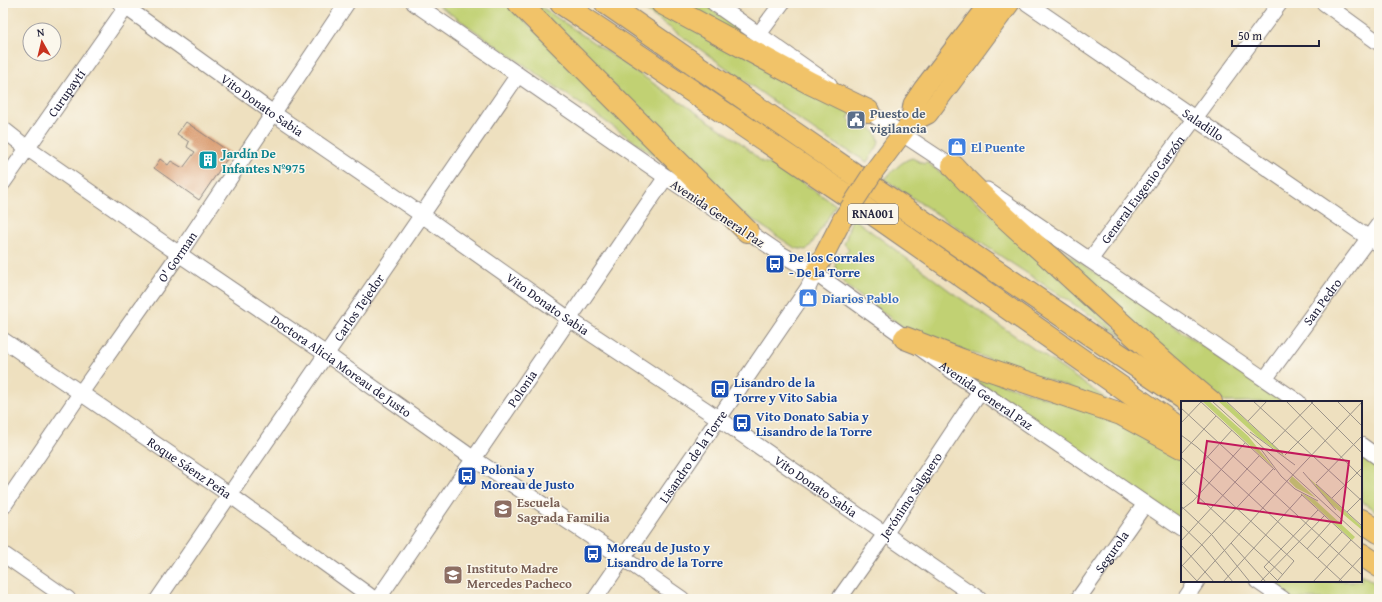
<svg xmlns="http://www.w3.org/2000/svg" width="1382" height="602" font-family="'Gentium Book Plus',serif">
<rect width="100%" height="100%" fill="#fbf7ec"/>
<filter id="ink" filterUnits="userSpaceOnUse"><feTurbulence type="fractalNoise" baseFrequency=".025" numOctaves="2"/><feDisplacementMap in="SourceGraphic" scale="8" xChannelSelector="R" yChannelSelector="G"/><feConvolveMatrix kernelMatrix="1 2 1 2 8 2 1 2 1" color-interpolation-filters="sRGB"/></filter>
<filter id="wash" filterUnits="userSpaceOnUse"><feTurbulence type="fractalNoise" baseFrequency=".012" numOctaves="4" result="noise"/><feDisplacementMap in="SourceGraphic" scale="16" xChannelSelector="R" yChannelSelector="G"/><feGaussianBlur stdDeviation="0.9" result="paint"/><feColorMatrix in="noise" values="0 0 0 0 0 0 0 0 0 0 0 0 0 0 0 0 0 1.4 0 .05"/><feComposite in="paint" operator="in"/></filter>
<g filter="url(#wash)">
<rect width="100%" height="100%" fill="#eee0bf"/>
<g fill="#c1d173" stroke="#727a57">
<path d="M435,3H506L586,80L677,171Z"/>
<path d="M635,3H654L852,111L848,119L862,129L866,121L870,123L869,126C886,142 878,145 867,162L818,133Z"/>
<path d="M677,3H702L785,60Z"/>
<path d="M537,4L741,143L762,162L779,167L836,205L811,245L806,250L795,248L738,210L537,8Z"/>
<path d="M912,158L924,164L926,162L961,187L1128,340L884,179C893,172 901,161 912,158Z"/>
<path d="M1006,212L1285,402H1225L1168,356Z"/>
<path d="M853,218L950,291L1111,402L907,330L849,288L836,274L835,260L839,253L844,255L849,249L844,244C848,236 848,226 853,218Z"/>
<path d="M961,371L1110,418L1182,460V523Z"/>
<path d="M1361,454L1379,467V513L1361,501Z"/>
<path d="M1361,574L1379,586V599H1292L1266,581H1361Z"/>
</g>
<g id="blocks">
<path fill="#dba077" d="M186,122L231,153L199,200L154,168L160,159L168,165L171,161L183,168L195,152L187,147L189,142L177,134Z"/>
</g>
</g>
<g filter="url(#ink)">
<use href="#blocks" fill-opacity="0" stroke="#88817d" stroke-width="1"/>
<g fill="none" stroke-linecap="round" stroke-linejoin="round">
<defs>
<g id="minor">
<path id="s1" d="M120,3L273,113L422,215L569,319L718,418L979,599"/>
<path d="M414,3L666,177L718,212"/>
<path d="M714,3L829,84"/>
<path id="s2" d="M1027,3L1379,245"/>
<path d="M1324,3L1379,43"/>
<path d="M759,34L782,3"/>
<path d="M860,106L960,172"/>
<path id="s3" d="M3,129L27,148L179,254L326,354L474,459L623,558L682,599"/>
<path id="s4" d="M3,183L129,3"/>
<path d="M987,190L1298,402"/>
<path id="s5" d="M740,226L781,254L815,273L980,391L1182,529"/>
<path id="s6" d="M1090,260L1280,3"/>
<path id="s7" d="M3,340L230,495L374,599"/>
<path id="s8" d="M1265,379L1379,224"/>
<path d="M1361,445L1379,458"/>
<path id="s9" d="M3,507L80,394L179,254L347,3"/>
<path d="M3,554L68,599"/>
<path d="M1257,581L1283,599"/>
<path id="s10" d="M158,599L518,75"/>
<path id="s11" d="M378,599L666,177"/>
<path id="s12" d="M595,599L808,288L815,273"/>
<path id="s13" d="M839,599L885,534L980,391"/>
<path id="s14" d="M1078,599L1145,504"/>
<path d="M1185,599L1197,581"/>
</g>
<g id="major">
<path d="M910,123L928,114L1010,3"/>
<path d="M874,171L910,123L913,104L923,89L989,3"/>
<path d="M815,273L842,220"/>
</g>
<g id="highway">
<path d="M519,3L747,231"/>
<path d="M561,3L846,195L1182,430"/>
<path d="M606,3L874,188L1189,402"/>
<path d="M662,3L810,83L868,111"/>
<path d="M953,166C983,199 1017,228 1050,258C1103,307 1155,356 1211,402"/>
<path d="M905,338L961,360L1121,414L1182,447"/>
<path d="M1361,520L1379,532"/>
<path d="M1361,554L1379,566"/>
</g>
</defs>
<use href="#minor" stroke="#88817d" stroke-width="17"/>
<use href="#major" stroke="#88817d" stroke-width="21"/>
<use href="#highway" stroke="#88817d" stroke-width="24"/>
<use href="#minor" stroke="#fff" stroke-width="15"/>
<use href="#major" stroke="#f1c369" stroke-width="19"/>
<use href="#highway" stroke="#f1c369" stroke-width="22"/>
<defs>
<path id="major-bridge" d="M842,220L874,171"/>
</defs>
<use href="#major-bridge" stroke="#88817d" stroke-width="21" stroke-linecap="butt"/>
<use href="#major-bridge" stroke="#f1c369" stroke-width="19"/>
</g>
</g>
<defs>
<symbol id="civic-square" viewBox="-11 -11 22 22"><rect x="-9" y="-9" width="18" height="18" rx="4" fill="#5c6f8a" stroke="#fbf7ec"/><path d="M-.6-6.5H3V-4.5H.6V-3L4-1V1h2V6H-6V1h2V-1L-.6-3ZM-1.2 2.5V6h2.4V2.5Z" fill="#fff"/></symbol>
<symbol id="shop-square" viewBox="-11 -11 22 22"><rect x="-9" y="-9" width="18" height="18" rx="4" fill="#3f7fe0" stroke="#fbf7ec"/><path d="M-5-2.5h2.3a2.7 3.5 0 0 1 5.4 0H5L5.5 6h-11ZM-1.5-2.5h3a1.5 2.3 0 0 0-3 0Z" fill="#fff"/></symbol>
<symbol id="building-square" viewBox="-11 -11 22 22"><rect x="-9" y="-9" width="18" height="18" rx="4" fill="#0f9aa8" stroke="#fbf7ec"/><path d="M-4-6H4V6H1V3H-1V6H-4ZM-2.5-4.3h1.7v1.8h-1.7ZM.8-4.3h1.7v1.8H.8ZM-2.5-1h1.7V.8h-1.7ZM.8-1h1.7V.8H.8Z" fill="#fff"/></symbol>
<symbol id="bus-square" viewBox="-11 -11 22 22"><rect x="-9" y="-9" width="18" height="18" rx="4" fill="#1a4fb4" stroke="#fbf7ec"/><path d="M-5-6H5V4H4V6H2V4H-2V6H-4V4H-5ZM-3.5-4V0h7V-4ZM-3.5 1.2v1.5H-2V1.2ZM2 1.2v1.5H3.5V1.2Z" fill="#fff"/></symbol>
<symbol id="school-square" viewBox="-11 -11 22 22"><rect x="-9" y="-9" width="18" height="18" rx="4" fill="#8d6e63" stroke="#fbf7ec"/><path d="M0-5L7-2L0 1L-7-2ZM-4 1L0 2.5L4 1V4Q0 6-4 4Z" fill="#fff"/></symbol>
</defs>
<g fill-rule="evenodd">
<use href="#civic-square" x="845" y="109" width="22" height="22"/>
<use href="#shop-square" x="946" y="136" width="22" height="22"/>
<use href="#building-square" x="197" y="149" width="22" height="22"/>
<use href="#bus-square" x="764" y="253" width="22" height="22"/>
<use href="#shop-square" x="797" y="287" width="22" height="22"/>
<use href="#bus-square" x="709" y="378" width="22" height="22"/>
<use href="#bus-square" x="731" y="412" width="22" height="22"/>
<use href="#bus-square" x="456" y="465" width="22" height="22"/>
<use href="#school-square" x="492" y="498" width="22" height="22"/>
<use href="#bus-square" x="582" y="543" width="22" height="22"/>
<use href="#school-square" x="442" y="564" width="22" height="22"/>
</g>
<g text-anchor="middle" stroke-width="3" stroke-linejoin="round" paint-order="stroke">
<rect fill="#fbf7ec" stroke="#636270" stroke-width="1" x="848" y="204" width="50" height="20" rx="3"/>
<g font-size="12" font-weight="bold" fill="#22223b">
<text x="873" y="218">RNA001</text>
</g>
<g font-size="13" fill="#22223b" stroke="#fbf7ec">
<text dy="5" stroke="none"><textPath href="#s4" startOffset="110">Curupaytí</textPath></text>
<text dy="5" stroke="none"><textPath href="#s1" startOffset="175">Vito Donato Sabia</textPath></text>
<text dy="5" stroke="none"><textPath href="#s2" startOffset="214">Saladillo</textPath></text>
<text dy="5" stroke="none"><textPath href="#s6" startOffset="88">General Eugenio Garzón</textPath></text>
<text transform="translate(718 213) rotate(34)" y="5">Avenida General Paz</text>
<text dy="5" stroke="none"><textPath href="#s9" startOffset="305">O' Gorman</textPath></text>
<text dy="5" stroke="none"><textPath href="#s8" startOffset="96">San Pedro</textPath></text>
<text dy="5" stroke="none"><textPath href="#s1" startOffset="523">Vito Donato Sabia</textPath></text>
<text dy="5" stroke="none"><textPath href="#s10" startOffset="354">Carlos Tejedor</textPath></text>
<text dy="5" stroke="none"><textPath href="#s3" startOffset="413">Doctora Alicia Moreau de Justo</textPath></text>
<text dy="5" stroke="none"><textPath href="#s11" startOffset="255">Polonia</textPath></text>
<text dy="5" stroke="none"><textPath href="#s5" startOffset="299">Avenida General Paz</textPath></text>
<text dy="5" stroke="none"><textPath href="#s12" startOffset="173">Lisandro de la Torre</textPath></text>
<text dy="5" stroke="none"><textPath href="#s7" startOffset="226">Roque Sáenz Peña</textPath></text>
<text dy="5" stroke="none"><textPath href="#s1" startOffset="847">Vito Donato Sabia</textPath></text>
<text dy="5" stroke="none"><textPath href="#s13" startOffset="126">Jerónimo Salguero</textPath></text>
<text dy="5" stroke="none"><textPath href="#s14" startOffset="58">Segurola</textPath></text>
</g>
<g font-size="13" font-weight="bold" fill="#4e5e75" stroke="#fbf7ec" text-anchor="start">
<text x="870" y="118">Puesto de<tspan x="870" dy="15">vigilancia</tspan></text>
</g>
<g font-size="13" font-weight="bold" fill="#366cbe" stroke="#fbf7ec" text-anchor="start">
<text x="971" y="152">El Puente</text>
<text x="822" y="303">Diarios Pablo</text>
</g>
<g font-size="13" font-weight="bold" fill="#0d838f" stroke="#fbf7ec" text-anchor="start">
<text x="222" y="158">Jardín De<tspan x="222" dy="15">Infantes Nº975</tspan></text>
</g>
<g font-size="13" font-weight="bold" fill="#164399" stroke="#fbf7ec" text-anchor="start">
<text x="789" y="262">De los Corrales<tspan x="789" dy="15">- De la Torre</tspan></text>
<text x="734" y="387">Lisandro de la<tspan x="734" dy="15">Torre y Vito Sabia</tspan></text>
<text x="756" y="421">Vito Donato Sabia y<tspan x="756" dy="15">Lisandro de la Torre</tspan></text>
<text x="481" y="474">Polonia y<tspan x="481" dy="15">Moreau de Justo</tspan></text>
<text x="607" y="552">Moreau de Justo y<tspan x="607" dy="15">Lisandro de la Torre</tspan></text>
</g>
<g font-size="13" font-weight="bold" fill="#785e54" stroke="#fbf7ec" text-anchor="start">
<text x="517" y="507">Escuela<tspan x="517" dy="15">Sagrada Familia</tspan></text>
<text x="467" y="573">Instituto Madre<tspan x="467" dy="15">Mercedes Pacheco</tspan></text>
</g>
</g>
<g transform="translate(1181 401)">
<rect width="181" height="181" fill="#eee0bf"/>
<path d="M21,0H28L67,35L93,67ZM37,0H44L106,57L78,37ZM111,75L135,97L115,87L108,80ZM127,76L181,126V129L151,104ZM120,92L134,99L174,136L171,139Z" fill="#c1d173"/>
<path fill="none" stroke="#9c948a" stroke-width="1" d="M19,0L94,69M31,0L181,137M45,0L102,53M72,0L181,100M105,0L181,77M129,0L181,52M156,0L181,25M0,7L181,174M67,20L86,0M0,22L20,1M69,31L114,64M0,34L16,46L162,181M91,43L133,0M79,47L100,75M0,53L35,15M104,54L131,27M0,56L113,160L97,179M122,71L155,109M100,75L114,88M0,80L102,174M106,80L181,1M135,82L181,35M135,83L181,125M0,85L51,29M114,88L137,100M120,93L181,149M151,97L181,67M0,105L31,134L69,181M0,109L12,100L64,42M166,111L181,96M0,124L22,145L52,181M0,140L78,55M50,142L85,181M0,144L33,181M126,148L150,121M137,157L161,131M0,163L16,180M0,166L92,68M15,181L106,80M42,181L121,94M79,181L143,115M98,181L83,166L137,109M132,181L170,139M157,181L181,155"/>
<path fill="#c2185b" fill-opacity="0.15" stroke="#c2185b" stroke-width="2" d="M26,40L168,60L160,122L17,102Z"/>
<rect width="181" height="181" fill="none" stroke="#22223b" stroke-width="2"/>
</g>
<rect width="1382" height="602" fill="none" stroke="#fbf7ec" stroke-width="16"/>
<g transform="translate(42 42) rotate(352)"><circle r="19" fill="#fbf7ec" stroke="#a4a2a5"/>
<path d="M0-3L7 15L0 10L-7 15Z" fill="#c8321e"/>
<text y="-6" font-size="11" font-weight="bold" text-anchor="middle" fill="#22223b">N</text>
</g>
<path d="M1232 40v6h87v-6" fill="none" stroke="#22223b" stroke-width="2"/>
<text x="1238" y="40" font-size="12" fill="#22223b" stroke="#fbf7ec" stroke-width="3" paint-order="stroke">50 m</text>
</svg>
